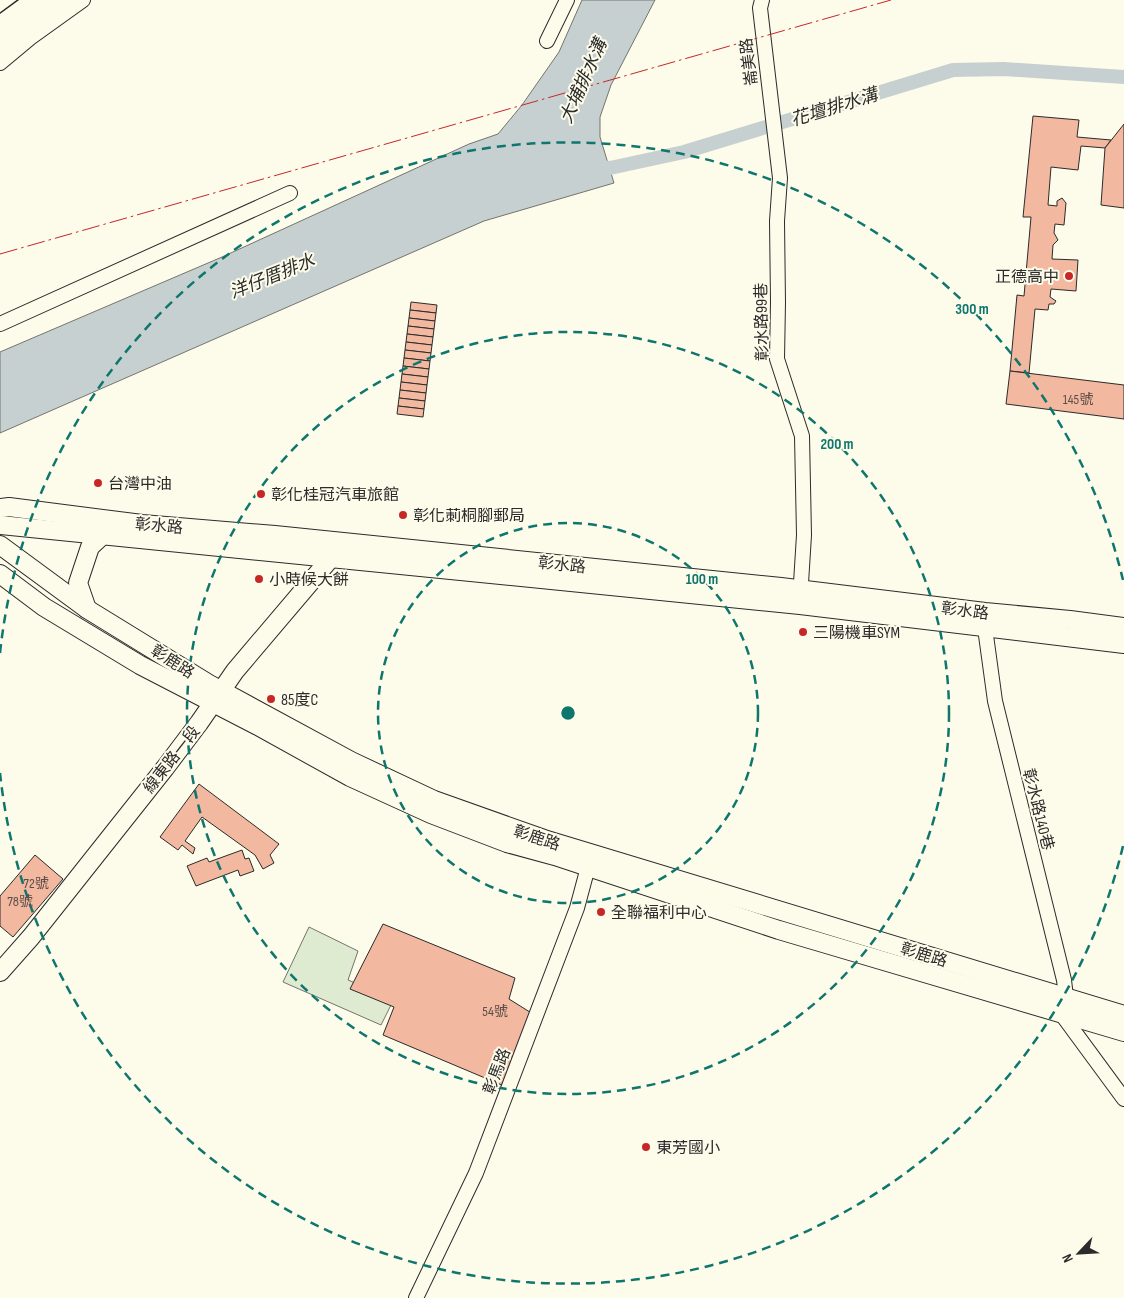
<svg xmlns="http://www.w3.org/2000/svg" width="1124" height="1298" font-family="'Sofia Sans Condensed','Noto Sans TC',sans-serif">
<rect width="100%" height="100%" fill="#fdfbea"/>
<path fill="#deebd1" stroke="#74746e" d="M309,927L358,951L348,980L394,999L381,1025L283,982Z"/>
<path fill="#c7d0d0" stroke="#74746e" d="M582,0H655L611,85L600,117V137L614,183L484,221L0,433V352L222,257L469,144L498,134L522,105L559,52Z"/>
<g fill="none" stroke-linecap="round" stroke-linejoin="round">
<path stroke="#c7d0d0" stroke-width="14" d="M591,166L610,168L684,152L953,70L1004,69L1124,77"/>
</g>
<g fill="#f2b8a0" stroke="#2b2b2b">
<path d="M1033,116L1079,120L1077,137L1111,140L1105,148L1081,146L1078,170L1051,167L1048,205L1057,206V201L1062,198L1066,203L1064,225L1055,224L1054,233L1058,240L1053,245L1052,259L1078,260L1076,291L1051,289L1050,297L1056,301L1054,304H1049L1048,310L1035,309L1029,373L1010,371L1017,295L1024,296L1031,217H1023Z"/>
<path d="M1124,124V208L1101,205L1105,148Z"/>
<path d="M411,302L437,305L436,313L410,310Z"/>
<path d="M410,310L436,313L435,321L409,318Z"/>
<path d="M409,318L435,321L434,329L408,326Z"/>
<path d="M408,326L434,329L433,337L407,334Z"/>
<path d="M407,334L433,337L432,345L406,342Z"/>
<path d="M406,342L432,345L431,353L405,350Z"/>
<path d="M405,350L431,353L430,361L404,358Z"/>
<path d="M404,358L430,361L429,369L403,366Z"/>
<path d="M403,366L429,369L428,377L402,374Z"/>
<path d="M1010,371L1124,385V419L1006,404Z"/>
<path d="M402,374L428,377L427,385L401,382Z"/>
<path d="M401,382L427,385L426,393L400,390Z"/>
<path d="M400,390L426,393L425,401L399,398Z"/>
<path d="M399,398L425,401L424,409L398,406Z"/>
<path d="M398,406L424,409L423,417L397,414Z"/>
<path d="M199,784L279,844L270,855L274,863L263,869L255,855L202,817L185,841L195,848L193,854L182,845L178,850L160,837Z"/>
<path d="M242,850L245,859L249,858L254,871L240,876L238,870L196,886L187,866L207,858L209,862Z"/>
<path d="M35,855L63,879L13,937L0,926V896Z"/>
<path d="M383,924L515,978L509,999L533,1014L504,1086L383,1035L394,1007L350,989Z"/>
</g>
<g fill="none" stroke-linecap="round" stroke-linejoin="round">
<defs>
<g id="minor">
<path d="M762,0L760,8L780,178L777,221L778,302L777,359L802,436L804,535L800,599"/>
<path d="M547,41L567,0"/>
<path d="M0,63L30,38L83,0"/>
<path d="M0,324L290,193"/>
<path d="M987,618L985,628L995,701L1064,980L1066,997L1060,1012L1124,1099"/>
<path d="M416,1298L476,1173L577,908L588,867L586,859"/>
</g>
<g id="major">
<path d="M0,508L9,507L142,524L275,535L781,587L985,612L1070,620L1124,627"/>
<path d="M0,525L800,605L1124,644"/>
<path d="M0,545L87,609L209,684L351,761L434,800L544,839L1124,1015"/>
<path d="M0,574L44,607L140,665L258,726L350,777L431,814L507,843L555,856L779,930L1124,1032"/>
<path d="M87,609L78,583L90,547L104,534"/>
<path d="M0,972L31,937L165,768L199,723L235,671L330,559L333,552"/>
</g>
<g id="highway">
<path d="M0,27L37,0"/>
<path d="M0,48L38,17L61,0"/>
</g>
</defs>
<use href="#minor" stroke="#2b2b2b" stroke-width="16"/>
<use href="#major" stroke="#2b2b2b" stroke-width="20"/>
<use href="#highway" stroke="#2b2b2b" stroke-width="24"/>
<use href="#minor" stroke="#fdfbea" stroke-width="14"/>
<use href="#major" stroke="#fdfbea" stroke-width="18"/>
<use href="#highway" stroke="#fdfbea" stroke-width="21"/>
<path stroke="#c62828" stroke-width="1" stroke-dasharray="18 4 2.5 4" stroke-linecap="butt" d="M0,254L891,0"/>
</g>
<g fill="none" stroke="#0f766e" stroke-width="2.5" stroke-dasharray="9 6">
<circle cx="568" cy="713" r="190"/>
<circle cx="568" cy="713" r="381"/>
<path d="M1123 846A571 571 0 0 1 0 773M0 653A571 571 0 0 1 1123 580"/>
</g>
<g fill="#c62828" stroke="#fdfbea" stroke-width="2">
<circle cx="1069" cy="276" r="5"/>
<circle cx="98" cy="483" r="5"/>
<circle cx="261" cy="494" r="5"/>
<circle cx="403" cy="515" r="5"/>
<circle cx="259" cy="579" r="5"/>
<circle cx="803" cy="632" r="5"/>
<circle cx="271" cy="699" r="5"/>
<circle cx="601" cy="912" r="5"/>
<circle cx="646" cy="1147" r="5"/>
</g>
<g text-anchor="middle" stroke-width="4" stroke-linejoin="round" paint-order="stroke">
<g font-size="14" fill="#5d4e48">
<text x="1078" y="404">145號</text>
<text x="36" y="888">72號</text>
<text x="20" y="906">78號</text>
<text x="495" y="1016">54號</text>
</g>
<g font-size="16" fill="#2b2b2b" stroke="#fdfbea">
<text transform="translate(748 62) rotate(-97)" y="6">崙美路</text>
<text transform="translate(761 322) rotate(-91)" y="6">彰水路99巷</text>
<text transform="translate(159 525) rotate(5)" y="6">彰水路</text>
<text transform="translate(562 564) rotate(6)" y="6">彰水路</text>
<text transform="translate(965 610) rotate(7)" y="6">彰水路</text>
<text transform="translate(173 661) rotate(32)" y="6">彰鹿路</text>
<text transform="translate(171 759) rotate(-52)" y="6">線東路一段</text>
<text transform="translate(1039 809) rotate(76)" y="6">彰水路140巷</text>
<text transform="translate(537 837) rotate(18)" y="6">彰鹿路</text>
<text transform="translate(924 954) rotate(17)" y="6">彰鹿路</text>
<text transform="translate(496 1071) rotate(-69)" y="6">彰馬路</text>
</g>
<g font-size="16" fill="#2b2b2b" stroke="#fdfbea" text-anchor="start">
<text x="1059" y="282" text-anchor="end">正德高中</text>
<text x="108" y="489">台灣中油</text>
<text x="271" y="500">彰化桂冠汽車旅館</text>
<text x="413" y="521">彰化莿桐腳郵局</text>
<text x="269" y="585">小時候大餅</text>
<text x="813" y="638">三陽機車SYM</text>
<text x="281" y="705">85度C</text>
<text x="611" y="918">全聯福利中心</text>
<text x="656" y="1153">東芳國小</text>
</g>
<g font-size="18" font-style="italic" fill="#2b2b2b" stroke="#fdfbea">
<text transform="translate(583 81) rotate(-66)" y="6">大埔排水溝</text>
<text transform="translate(834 107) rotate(-17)" y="6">花壇排水溝</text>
<text transform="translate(272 276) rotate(-22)" y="6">洋仔厝排水</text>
</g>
</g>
<circle cx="568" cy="713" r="8" fill="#0f766e" stroke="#fdfbea" stroke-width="2.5"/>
<g font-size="15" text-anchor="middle" font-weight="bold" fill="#0f766e" stroke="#fdfbea" stroke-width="4" stroke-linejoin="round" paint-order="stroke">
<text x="972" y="314">300 m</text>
<text x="837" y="449">200 m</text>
<text x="702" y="584">100 m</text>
</g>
<g transform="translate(1079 1253) rotate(245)" stroke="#fdfbea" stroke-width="4" paint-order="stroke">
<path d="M0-4L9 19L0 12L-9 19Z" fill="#2b2b2b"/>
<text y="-8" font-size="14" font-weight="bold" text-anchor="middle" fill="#2b2b2b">N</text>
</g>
</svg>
